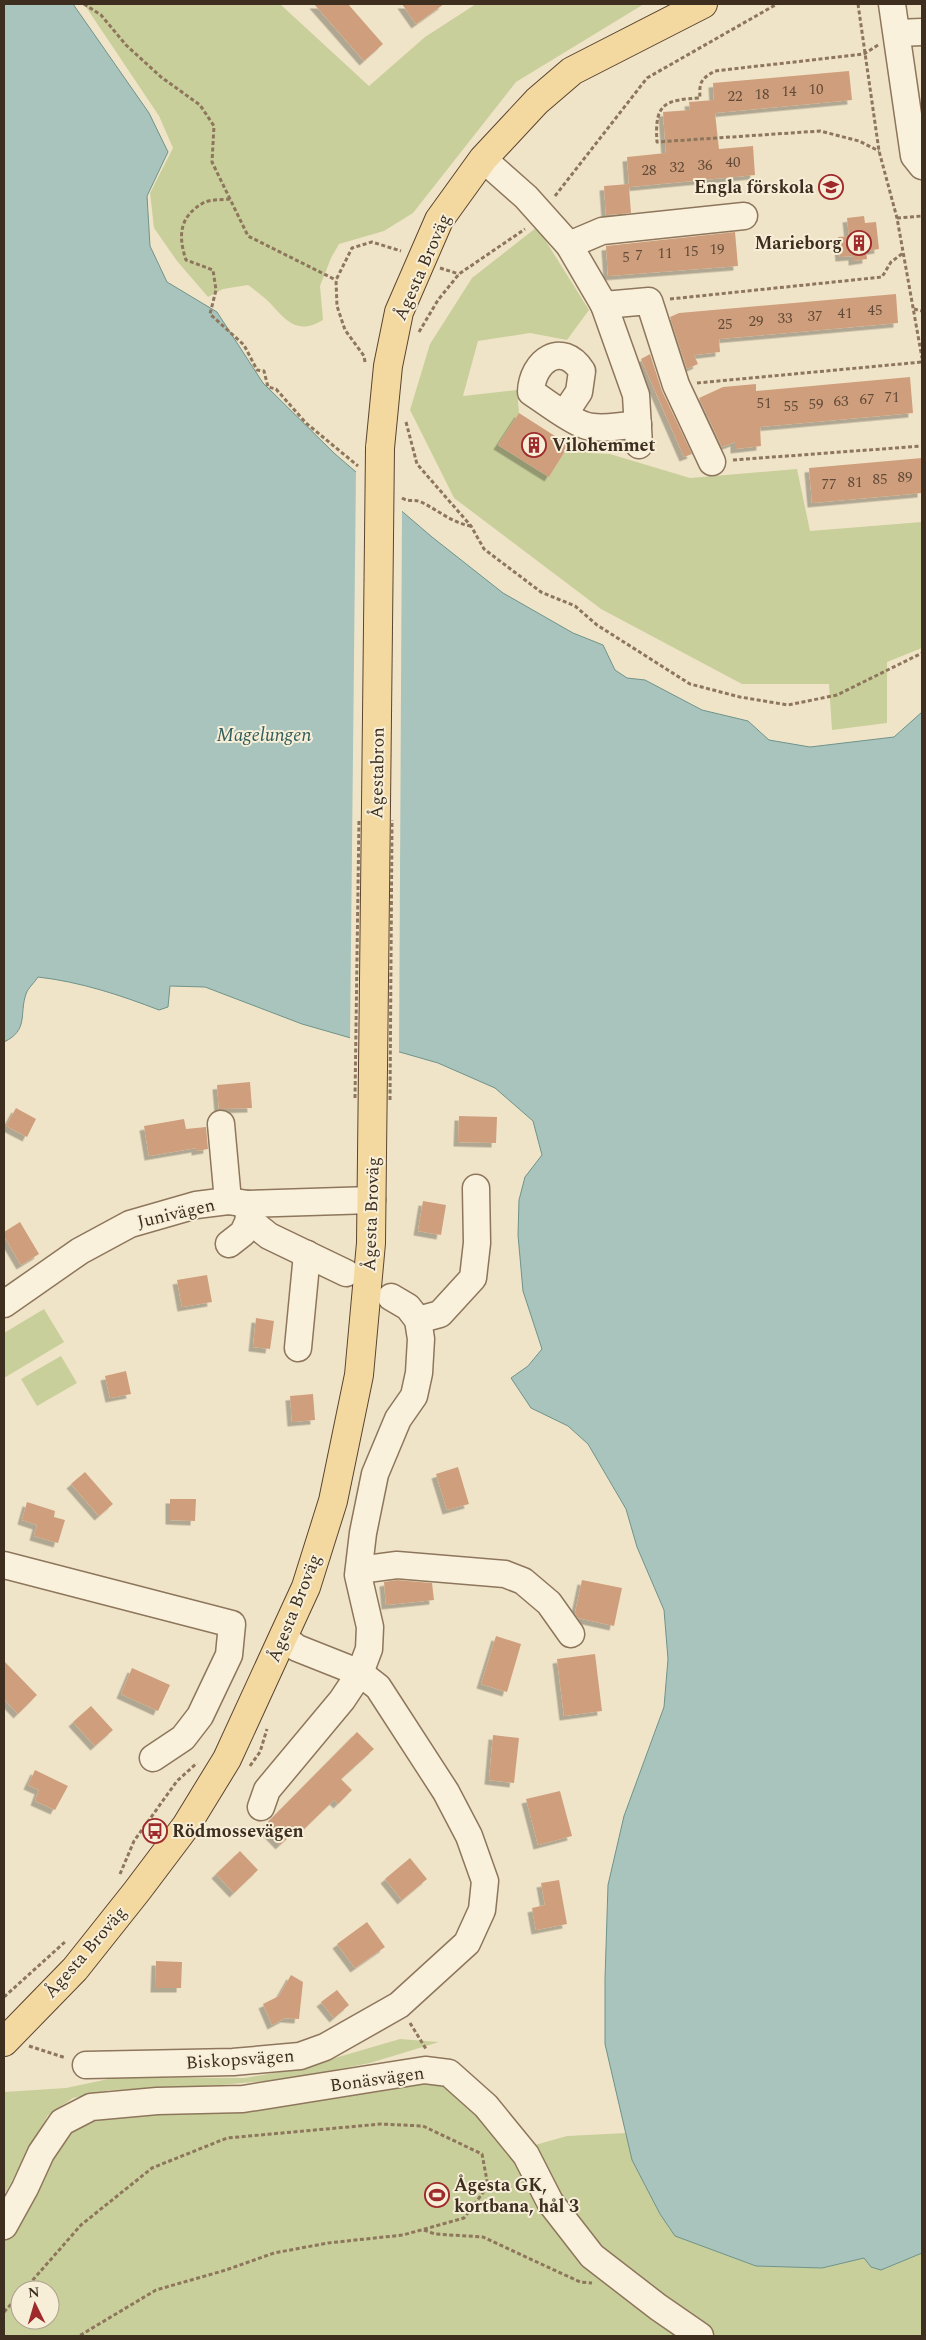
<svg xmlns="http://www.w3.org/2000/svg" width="926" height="2340" font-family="Spectral,serif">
<defs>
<filter id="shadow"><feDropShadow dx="-4.5" dy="4.5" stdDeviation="0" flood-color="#0004"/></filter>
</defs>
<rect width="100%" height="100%" fill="#f0e4c8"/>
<g fill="#c9cf9b" fill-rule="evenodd">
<path d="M84,4H280L369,86L425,37L476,4H644L516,82L413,213L384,231L339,244L331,258L320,286L323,320C298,335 287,322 270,303C263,296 256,291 248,285L223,289L208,297L177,261L154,228L150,193L173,148L159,116Z"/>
<path d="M537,227L589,310L567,340L530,333L478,341L463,396L517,390L519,413L498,445L549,477L569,445L590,453L610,454L690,478L797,469L810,531L922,522V648L887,662V723L832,730L829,684H742L601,609L454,498L410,410L430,344L472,278Z"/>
<path d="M44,1309L64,1342L4,1378V1333Z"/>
<path d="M61,1356L77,1383L37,1406L21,1379Z"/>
<path d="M400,2039L439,2042L370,2063L288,2079L187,2088L110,2090L73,2098L48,2115L4,2195V2092L66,2088L118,2077L245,2078L297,2069Z"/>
<path d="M605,2044L922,2190V2336H4V2226L62,2122L425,2070L521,2149L567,2136L626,2133ZM20,2290H50V2320H20Z"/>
</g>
<path fill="#a9c4bc" stroke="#6f938a" d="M4,4H73L149,113L168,152L147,196L150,246L167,282L217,312L263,383L335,454L432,537L503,593L573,633L603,645L615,670L627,678L645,680L702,710L748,721L769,740L810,747L894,737L922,712V2253L881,2270L871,2267L864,2258L822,2268L756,2266L675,2236L660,2214L632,2160L605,2044V1979L608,1885L624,1816L664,1707L668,1659L664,1610L637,1547L626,1509L588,1444L568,1426L531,1408L511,1378L528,1366L542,1349L523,1291L518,1235L519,1200L525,1177L542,1155L533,1121L495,1088L438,1063L302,1024L205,987L170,986L168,1007L159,1010C120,995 81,982 38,977C35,982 28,988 26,994C19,1014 29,1030 4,1042Z"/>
<path fill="#f0e4c8" d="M356,469L402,508L399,1055L350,1041Z"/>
<g fill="#cf9f7d" filter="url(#shadow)">
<path d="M314,4H348L383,44L364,61Z"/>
<path d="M402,4H444L416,24Z"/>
<path d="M849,71L852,100L715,113L719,149L753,146L755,175L629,187L631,213L606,215L604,186L629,184L627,157L666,153L663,112L690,110L689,102L714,100L713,83Z"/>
<path d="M864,216L865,223L876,222L879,249L866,251L867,259L853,261V256L840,257L838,237L849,236L847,218Z"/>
<path d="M735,232L738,266L608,276L606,246Z"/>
<path d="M896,294L898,323L719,339L720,352L694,355L698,364L687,369L670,317L679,313Z"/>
<path d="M650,354L662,391L692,454L684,457L641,359Z"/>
<path d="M910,377L913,413L760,427L761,446L735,449V442L722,447L699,398L723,387L756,384V391Z"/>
<path d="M519,413L569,445L549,477L498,445Z"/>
<path d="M922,458V493L812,503L809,468Z"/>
<path d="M250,1082L252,1108L219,1109L217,1085Z"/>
<path d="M16,1108L36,1119L27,1137L6,1126Z"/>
<path d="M459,1116L497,1117L496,1143L458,1142Z"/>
<path d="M184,1119L186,1129L206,1127L208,1149L196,1151V1148L149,1156L144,1126Z"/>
<path d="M423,1201L446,1205L441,1235L418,1231Z"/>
<path d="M20,1222L39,1254L21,1265L4,1236V1232Z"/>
<path d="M207,1275L212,1302L182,1307L177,1280Z"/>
<path d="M256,1318L274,1321L270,1349L253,1347Z"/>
<path d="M126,1371L131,1394L110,1398L105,1376Z"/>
<path d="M313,1394L315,1420L292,1422L290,1396Z"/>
<path d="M458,1467L469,1504L447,1510L436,1474Z"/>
<path d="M85,1472L113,1504L99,1516L71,1484Z"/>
<path d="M170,1499H196L195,1521L170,1520Z"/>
<path d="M27,1502L55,1511L54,1517L65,1520L58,1543L34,1536L37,1525L22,1520Z"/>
<path d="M397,1580L432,1583L434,1600L386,1605L384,1582Z"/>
<path d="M582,1580L622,1588L614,1626L578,1618L575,1613Z"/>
<path d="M496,1636L521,1644L507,1692L481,1684Z"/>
<path d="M595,1654L602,1711L564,1716L557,1659Z"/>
<path d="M4,1661L37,1695L18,1714L4,1699Z"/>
<path d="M132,1668L170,1685L158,1711L121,1694Z"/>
<path d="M91,1706L113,1730L95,1746L73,1722Z"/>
<path d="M357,1732L374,1749L341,1779L352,1790L338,1804L334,1800L299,1834L296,1830L280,1845L263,1827Z"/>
<path d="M493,1735L519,1738L514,1783L489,1780Z"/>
<path d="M35,1770L68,1786L55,1810L35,1801L39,1790L28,1785Z"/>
<path d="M560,1791L572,1836L538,1845L526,1799Z"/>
<path d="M240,1851L258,1870L234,1893L216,1874Z"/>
<path d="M410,1858L427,1879L402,1900L385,1879Z"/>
<path d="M559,1880L567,1924L536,1930L532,1908L545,1905L541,1883Z"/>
<path d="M367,1922L385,1947L355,1968L337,1944Z"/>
<path d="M156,1961L182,1962L181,1988H155Z"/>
<path d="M291,1975L303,1982L299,2019L285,2018L272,2025L263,2004L279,1996Z"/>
<path d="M337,1990L349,2005L334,2018L321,2002Z"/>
</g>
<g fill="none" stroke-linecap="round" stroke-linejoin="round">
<defs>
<g id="minor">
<path d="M892,4L914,156L922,166"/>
<path d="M897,33L922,32"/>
<path d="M483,159L526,197L569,245L604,305L636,395L639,445"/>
<path d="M569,245L602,231L744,216"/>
<path d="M604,305L649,301L676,385L712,462"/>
<path d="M565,413L579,392L582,371C562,340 532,361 531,392C545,401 569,420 584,425C597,430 624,426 638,424"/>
<path d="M221,1124L228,1201"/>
<path d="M248,1204L249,1220L269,1236L346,1273"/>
<path d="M229,1244L243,1233L249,1220"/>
<path d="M4,1304L80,1251L130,1224L196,1205L228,1201L248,1204L372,1200"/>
<path d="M418,1320L440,1314L473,1278L477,1243L476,1188"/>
<path d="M298,1348L307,1254"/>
<path d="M4,1565L232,1624L229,1655L200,1716L183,1738L153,1758"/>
<path d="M359,1570L397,1565L505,1574L523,1581L549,1603L571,1634"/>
<path d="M261,1807L267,1790L342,1700L360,1673L369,1649L370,1627L358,1575L363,1533L375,1474L398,1419L414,1396L419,1373L421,1339L418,1320L408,1307L391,1297"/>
<path d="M86,2065L233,2062L300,2056L325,2047L399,2005L467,1943L482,1910L485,1881L469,1836L446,1792L378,1687L360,1673L297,1648L284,1638"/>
<path d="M4,2226L25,2188L41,2153L62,2122L91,2107L157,2101L243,2099L425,2070L449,2073L486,2106L526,2155L550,2202L592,2256L658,2307L700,2336"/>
</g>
<g id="major">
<path d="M380,448L388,366L399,312L439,220L483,159L537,101L572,71L703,4"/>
<path d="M4,2042L75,1969L137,1891L186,1826L227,1759L306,1587L333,1501L359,1375L371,1243L376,805"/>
</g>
</defs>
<use href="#minor" stroke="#8d765c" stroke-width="29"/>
<use href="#major" stroke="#5b4430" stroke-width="30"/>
<g stroke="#8d765c" stroke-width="3" stroke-dasharray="4 2.5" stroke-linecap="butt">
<path d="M84,4L101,15L126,45L161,77L200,105L214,126L212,162L248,236L336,280"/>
<path d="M858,4L879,151L897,218L922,358"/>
<path d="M878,45L864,54L715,71C701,79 699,82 700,98C666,100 654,102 657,142L820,131L859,141L879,151"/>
<path d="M555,196L647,78L777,4"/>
<path d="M230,199C222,200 210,199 203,203C179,217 178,236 186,260L213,270L216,290L210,314L244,345L257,370L264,371L268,387L276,389L306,423L358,466"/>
<path d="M897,218L922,216"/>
<path d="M440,268L459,274"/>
<path d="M670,299L882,277L891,262L903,253"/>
<path d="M914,309L922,311"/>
<path d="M419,332L438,300L459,274L525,229"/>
<path d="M365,362L364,356L345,330L337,306L336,280L352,248L372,242L401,251"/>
<path d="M697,383L922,362"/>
<path d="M406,422L417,464L471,526L484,549L541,592L575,606L597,625L690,684L740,697L788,705L837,695L922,653"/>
<path d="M733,460L922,446"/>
<path d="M402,498C408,502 414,499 421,502C438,510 452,523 471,526"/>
<path d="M250,1766L260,1752L267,1729"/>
<path d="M120,1874L134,1841L177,1781L197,1763"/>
<path d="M4,1997L66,1941"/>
<path d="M410,2023L426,2049"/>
<path d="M29,2046L66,2058"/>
<path d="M424,2230L435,2234L483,2237L580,2282L592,2283"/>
<path d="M24,2290L81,2225L152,2168L227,2138L381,2124L423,2126L482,2154L488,2186L464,2218L403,2235L328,2243L274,2253L226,2270L156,2290L79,2336"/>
<path d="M4,2312L20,2294"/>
</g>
<use href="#minor" stroke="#faf1dc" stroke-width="26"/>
<use href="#major" stroke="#f3d9a0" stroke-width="28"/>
<defs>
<path id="major-bridge" d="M376,805L380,448"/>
</defs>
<use href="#major-bridge" stroke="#5b4430" stroke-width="30" stroke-linecap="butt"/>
<g stroke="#8d765c" stroke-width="3" stroke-dasharray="4 2.5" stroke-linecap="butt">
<path d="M355,1098L359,819"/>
<path d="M390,1100L392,820"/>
</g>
<use href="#major-bridge" stroke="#f3d9a0" stroke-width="28"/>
</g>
<defs>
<symbol id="school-ring" viewBox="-11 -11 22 22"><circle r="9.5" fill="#f7eed8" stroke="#9e2a2b" stroke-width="1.5"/><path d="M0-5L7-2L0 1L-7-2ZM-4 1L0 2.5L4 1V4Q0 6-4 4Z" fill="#9e2a2b"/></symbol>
<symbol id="building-ring" viewBox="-11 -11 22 22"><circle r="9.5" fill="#f7eed8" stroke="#9e2a2b" stroke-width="1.5"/><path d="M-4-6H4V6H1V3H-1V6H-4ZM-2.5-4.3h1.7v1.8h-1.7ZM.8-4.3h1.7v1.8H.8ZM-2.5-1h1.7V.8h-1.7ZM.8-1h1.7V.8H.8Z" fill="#9e2a2b"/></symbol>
<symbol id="bus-ring" viewBox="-11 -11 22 22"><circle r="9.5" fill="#f7eed8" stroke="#9e2a2b" stroke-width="1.5"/><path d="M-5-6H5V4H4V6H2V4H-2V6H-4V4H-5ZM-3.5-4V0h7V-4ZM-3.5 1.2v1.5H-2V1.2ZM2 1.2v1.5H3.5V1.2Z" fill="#9e2a2b"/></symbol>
<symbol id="stadium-ring" viewBox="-11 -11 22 22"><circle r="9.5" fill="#f7eed8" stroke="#9e2a2b" stroke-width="1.5"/><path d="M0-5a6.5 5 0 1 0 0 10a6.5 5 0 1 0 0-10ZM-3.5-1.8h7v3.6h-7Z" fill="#9e2a2b"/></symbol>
</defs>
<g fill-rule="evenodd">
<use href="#school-ring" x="817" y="173" width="28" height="28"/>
<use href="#building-ring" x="845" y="229" width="28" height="28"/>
<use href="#building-ring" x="520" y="431" width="28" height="28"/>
<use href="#bus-ring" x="141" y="1817" width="28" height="28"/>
<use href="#stadium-ring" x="423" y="2181" width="28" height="28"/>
</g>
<g text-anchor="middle" stroke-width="4" stroke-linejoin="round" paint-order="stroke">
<g font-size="15" fill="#624a37">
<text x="816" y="94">10</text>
<text x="789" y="96">14</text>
<text x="762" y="99">18</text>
<text x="735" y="101">22</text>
<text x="733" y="167">40</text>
<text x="705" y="170">36</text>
<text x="677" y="172">32</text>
<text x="649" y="175">28</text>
<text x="717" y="254">19</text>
<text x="691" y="256">15</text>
<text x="665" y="258">11</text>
<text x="639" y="260">7</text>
<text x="626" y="262">5</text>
<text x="875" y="315">45</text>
<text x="845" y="318">41</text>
<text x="815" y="321">37</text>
<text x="785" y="323">33</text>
<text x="756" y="326">29</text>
<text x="725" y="329">25</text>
<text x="892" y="402">71</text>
<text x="867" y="404">67</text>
<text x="841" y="406">63</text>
<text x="764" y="408">51</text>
<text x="816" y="409">59</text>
<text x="791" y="411">55</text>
<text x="905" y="482">89</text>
<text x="880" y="484">85</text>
<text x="855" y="487">81</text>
<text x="829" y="489">77</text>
</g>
<g font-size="18" font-weight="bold" fill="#3d2e20" stroke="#f7eed8" text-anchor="start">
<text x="814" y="193" text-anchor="end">Engla förskola</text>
<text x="842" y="249" text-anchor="end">Marieborg</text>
<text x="552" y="451">Vilohemmet</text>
<text x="172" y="1837">Rödmossevägen</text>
<text x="454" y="2191">Ågesta GK,<tspan x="454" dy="21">kortbana, hål 3</tspan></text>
</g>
<g font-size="18" fill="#3d2e20" stroke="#f7eed8">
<text transform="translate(422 267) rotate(-66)" y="6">Ågesta Broväg</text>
<text transform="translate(377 773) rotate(-89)" y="6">Ågestabron</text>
<text transform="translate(176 1213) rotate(-13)" y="6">Junivägen</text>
<text transform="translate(371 1214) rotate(-88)" y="6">Ågesta Broväg</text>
<text transform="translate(294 1608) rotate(-68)" y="6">Ågesta Broväg</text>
<text transform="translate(85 1952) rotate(-49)" y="6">Ågesta Broväg</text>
<text transform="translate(240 2059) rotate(-4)" y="6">Biskopsvägen</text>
<text transform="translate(377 2079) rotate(-8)" y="6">Bonäsvägen</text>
</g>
<g font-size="19" font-style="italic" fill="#2f5d5a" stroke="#f7eed8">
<text x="264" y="741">Magelungen</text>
</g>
</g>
<rect width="926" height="2340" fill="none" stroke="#3d2e20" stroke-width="10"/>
<g transform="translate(35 2305) rotate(355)"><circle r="24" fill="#f7eed8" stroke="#ada18e"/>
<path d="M0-4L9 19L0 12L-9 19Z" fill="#9e2a2b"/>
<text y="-8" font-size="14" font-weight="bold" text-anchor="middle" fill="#3d2e20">N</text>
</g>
</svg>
